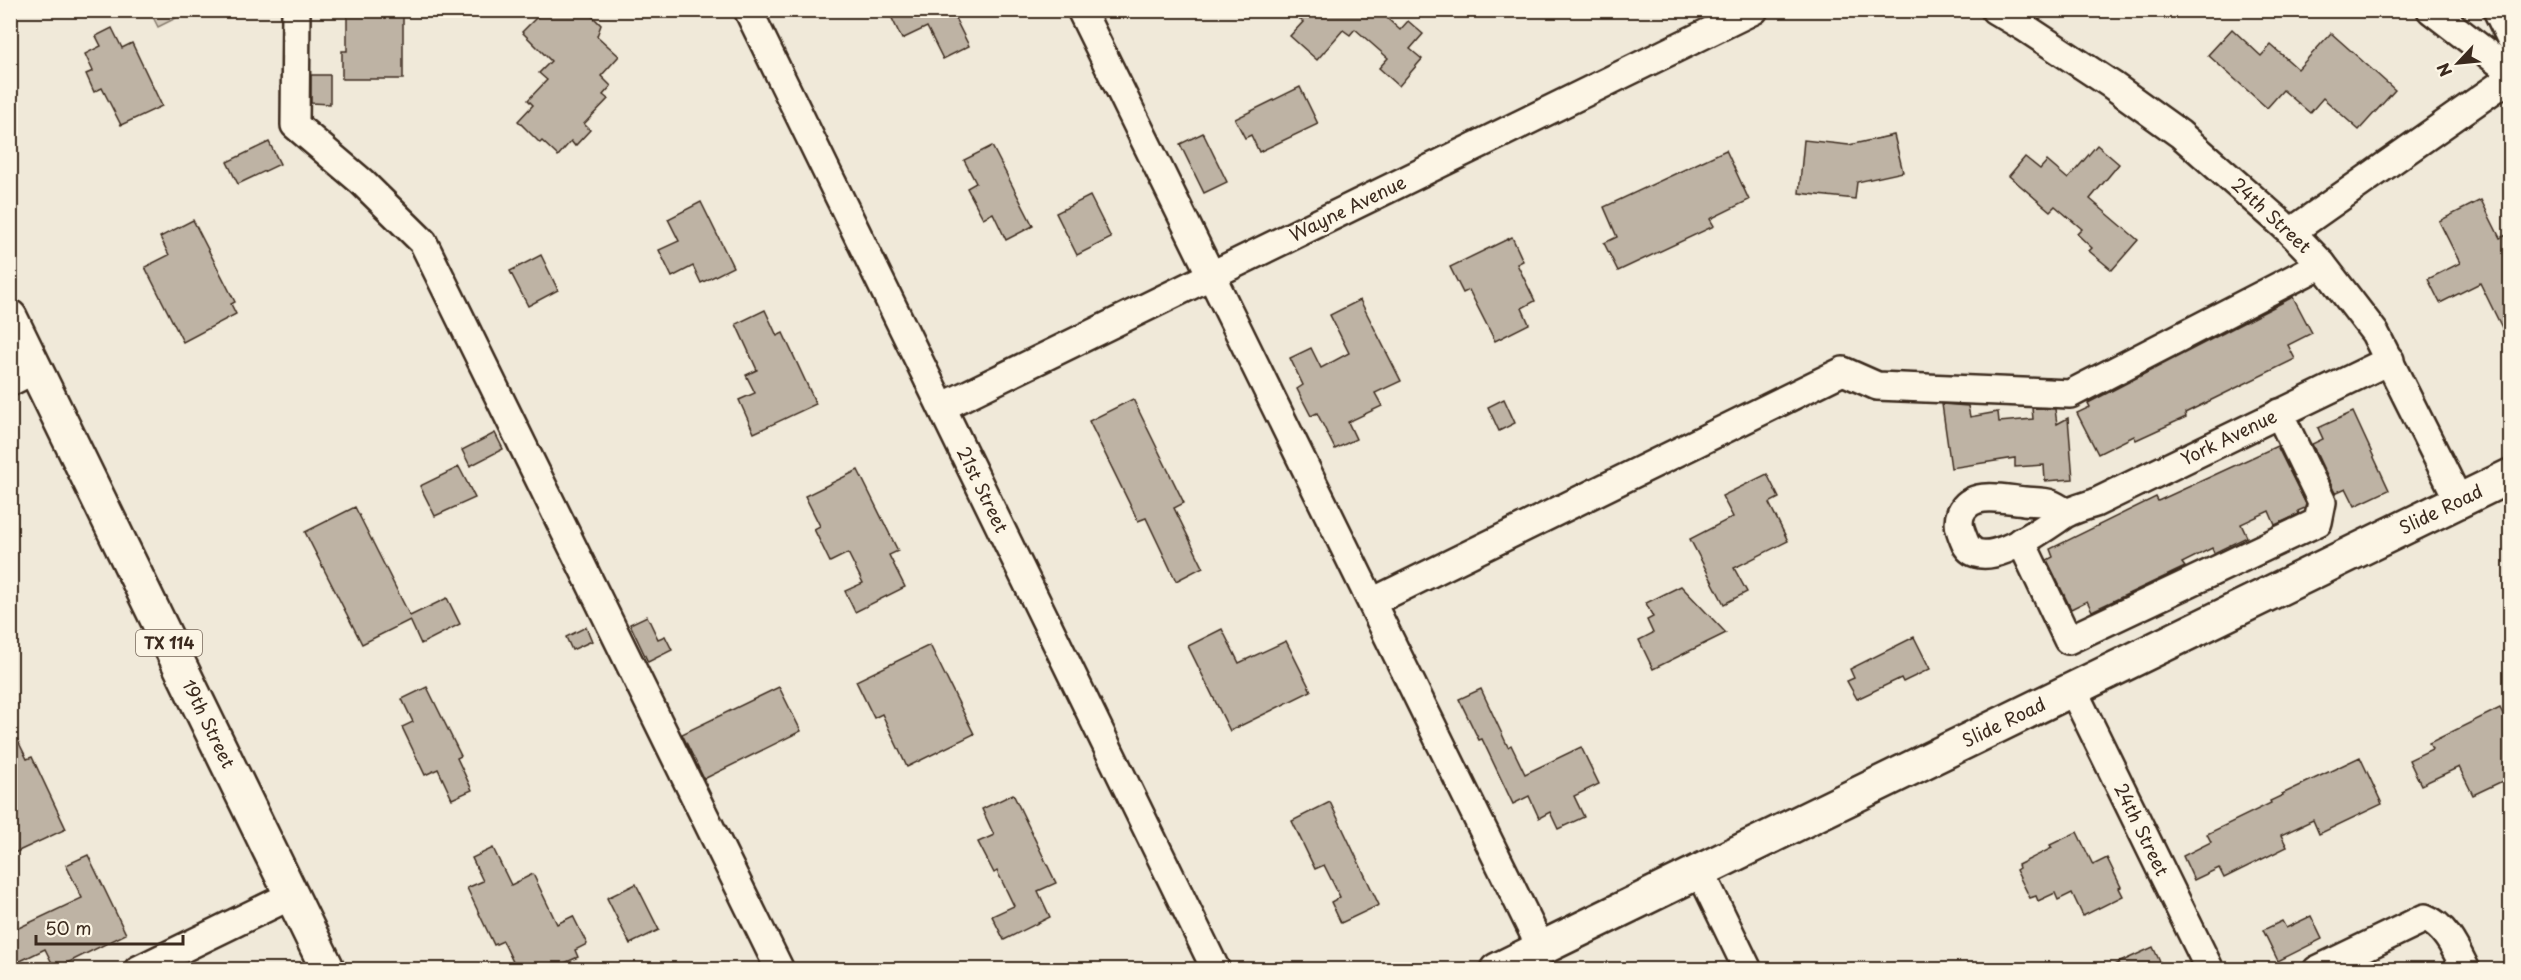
<svg xmlns="http://www.w3.org/2000/svg" width="2521" height="980" font-family="'Playpen Sans',sans-serif">
<rect width="100%" height="100%" fill="#f0e9d9"/>
<filter id="ink" filterUnits="userSpaceOnUse"><feTurbulence type="fractalNoise" baseFrequency=".0167" numOctaves="2"/><feDisplacementMap in="SourceGraphic" scale="12" xChannelSelector="R" yChannelSelector="G"/><feConvolveMatrix kernelMatrix="1 2 1 2 8 2 1 2 1" color-interpolation-filters="sRGB"/></filter>
<g filter="url(#ink)">
<path fill="#d2c9ba" stroke="#867a6c" stroke-width="1.5" d="M150,11H190L158,27Z"/>
<g fill="#beb3a4" stroke="#3b2a1e" stroke-width="1.5">
<path d="M347,10H403V79H342V51H347Z"/>
<path d="M544,10H586L601,25L597,36L619,56L601,76L611,86L603,95L608,99L584,124L590,130L575,146L571,141L558,156L542,141L540,143L518,121L533,105L528,100L547,80L539,73L551,61L522,32Z"/>
<path d="M888,10H959L953,14L969,46L943,59L927,27L902,39Z"/>
<path d="M1290,10H1378L1400,30L1408,21L1423,34L1410,49L1422,59L1399,86L1379,68L1388,58L1355,29L1350,35L1343,30L1317,60L1290,36L1303,22Z"/>
<path d="M112,28L122,48L132,43L162,106L121,125L102,88L94,92L86,74L93,71L85,54L101,46L96,36Z"/>
<path d="M2232,29L2261,56L2271,45L2298,69L2331,33L2395,90L2359,130L2323,98L2310,113L2283,90L2267,108L2208,55Z"/>
<path d="M311,75H330V104L311,103Z"/>
<path d="M1300,87L1318,124L1259,152L1251,135L1245,138L1235,119Z"/>
<path d="M1203,133L1227,182L1204,193L1180,144Z"/>
<path d="M1894,135L1903,172L1857,182L1855,199L1799,193L1804,140L1849,145Z"/>
<path d="M269,142L280,164L238,184L227,162Z"/>
<path d="M2097,145L2119,164L2090,199L2138,240L2112,270L2089,251L2092,248L2077,234L2082,229L2055,206L2050,211L2009,176L2025,157L2040,169L2047,161L2068,179Z"/>
<path d="M992,146L1033,226L1006,240L993,213L983,218L967,188L976,183L964,160Z"/>
<path d="M1726,150L1749,200L1710,219L1714,226L1618,271L1604,243L1617,237L1604,207Z"/>
<path d="M1090,196L1111,238L1077,255L1056,213Z"/>
<path d="M2481,200L2500,238L2511,233V346L2480,283L2440,303L2428,279L2460,263L2439,221Z"/>
<path d="M701,202L733,267L701,283L693,266L672,277L659,250L679,241L668,219Z"/>
<path d="M193,220L235,302L231,304L236,314L183,342L145,267L169,255L160,237Z"/>
<path d="M1512,237L1523,261L1517,264L1535,301L1522,308L1529,324L1495,341L1469,290L1463,293L1450,267Z"/>
<path d="M541,255L558,290L528,306L510,271Z"/>
<path d="M2293,297L2312,333L2288,345L2295,359L2185,413L2186,417L2136,440L2134,436L2098,454L2077,413L2090,407L2088,403Z"/>
<path d="M1360,300L1401,381L1375,393L1382,406L1348,422L1356,439L1335,449L1317,413L1311,416L1297,389L1303,385L1290,358L1311,348L1321,368L1349,353L1330,315Z"/>
<path d="M765,310L777,336L783,333L816,404L754,433L739,400L755,393L746,375L757,370L736,324Z"/>
<path d="M1133,399L1184,503L1174,508L1203,567L1176,581L1146,518L1138,521L1089,421Z"/>
<path d="M1504,399L1515,423L1499,431L1488,407Z"/>
<path d="M1942,404L1968,406L1970,417L1998,412L1999,422L2033,419L2032,408L2055,409L2057,424L2068,418L2073,479L2045,481L2044,465L2015,467V458L1951,468Z"/>
<path d="M2353,412L2389,490L2355,506L2346,488L2335,493L2312,444L2323,439L2318,428Z"/>
<path d="M495,433L503,449L470,466L462,450Z"/>
<path d="M2277,446L2306,504L2305,508L2298,511L2299,514L2275,525L2269,511L2241,524L2247,537L2214,553L2212,548L2182,563L2185,567L2092,611L2087,601L2071,609L2047,560L2053,557L2050,549L2156,497L2158,501Z"/>
<path d="M459,467L475,498L435,516L420,486Z"/>
<path d="M858,470L898,551L889,555L905,587L855,612L845,591L863,583L848,553L830,562L814,529L820,526L805,496Z"/>
<path d="M1767,474L1779,498L1769,503L1788,541L1734,568L1747,592L1724,604L1690,539L1733,517L1722,496Z"/>
<path d="M355,507L410,616L447,598L460,624L421,644L410,620L362,644L305,532Z"/>
<path d="M1681,586L1726,633L1653,669L1639,640L1653,633L1647,620L1653,617L1646,603Z"/>
<path d="M647,616L658,639L665,636L672,650L648,662L630,624Z"/>
<path d="M586,627L592,641L572,650L566,637Z"/>
<path d="M1222,629L1239,663L1286,641L1311,691L1230,731L1188,646Z"/>
<path d="M1914,637L1930,669L1903,682L1901,678L1857,699L1847,681L1854,678L1850,669Z"/>
<path d="M930,645L974,734L907,767L882,714L874,718L856,681Z"/>
<path d="M427,687L461,756L457,758L472,790L452,799L438,769L425,775L402,727L413,722L402,699Z"/>
<path d="M779,687L801,731L704,779L682,734Z"/>
<path d="M1481,689L1508,747L1511,745L1525,774L1581,747L1599,784L1574,796L1584,817L1558,829L1550,812L1539,818L1529,796L1513,804L1482,739L1479,740L1459,699Z"/>
<path d="M2500,708L2511,730V777L2473,795L2459,767L2421,785L2409,760L2432,749L2429,743Z"/>
<path d="M10,725L27,759L32,757L66,829L10,855Z"/>
<path d="M2360,757L2382,804L2319,834L2313,820L2281,835L2287,847L2224,878L2219,868L2194,880L2183,856L2211,842L2207,834L2271,803L2270,801L2283,795L2282,794Z"/>
<path d="M1013,794L1056,883L1038,891L1050,917L1004,940L992,916L1014,906L997,871L994,873L978,842L994,835L982,809Z"/>
<path d="M1330,802L1379,905L1341,923L1331,902L1340,897L1324,865L1315,869L1292,821Z"/>
<path d="M2077,832L2093,865L2107,858L2121,887L2119,888L2123,896L2083,916L2072,893L2058,900L2055,893L2038,901L2036,896L2030,898L2016,870L2019,868L2018,865L2052,848L2050,845Z"/>
<path d="M493,848L511,885L533,874L557,924L573,916L587,944L575,950L578,957L551,969H522L520,964L515,966L503,941L494,945L467,888L483,881L472,858Z"/>
<path d="M88,855L126,934L55,969L45,949L10,966V932L82,898L66,865Z"/>
<path d="M636,884L659,930L630,944L607,898Z"/>
<path d="M2311,916L2322,939L2278,961L2263,930L2282,921L2286,928Z"/>
<path d="M2153,947L2161,964L2149,969H2105Z"/>
</g>
<g fill="none" stroke-linecap="round" stroke-linejoin="round">
<defs>
<g id="minor">
<path d="M296,10L295,125L362,182L423,242L780,970"/>
<path d="M748,10L1216,970"/>
<path d="M1081,10L1541,948"/>
<path d="M1995,10L2024,27L2112,85L2180,134L2291,232L2322,264L2375,333L2459,501"/>
<path d="M2431,10L2510,71"/>
<path d="M2497,10L2510,37"/>
<path d="M2291,232L2510,78"/>
<path d="M10,382L36,369"/>
<path d="M942,407L1754,10"/>
<path d="M2067,513C2062,510 2056,506 2051,504C2043,501 2032,502 2024,501C2004,499 1971,490 1961,513C1957,523 1960,530 1964,540C1978,579 2045,527 2065,514C2074,509 2086,506 2095,503L2390,360"/>
<path d="M2021,541L2068,640L2318,522L2322,502L2279,413"/>
<path d="M1372,602L1843,371L1877,386L2070,394L2322,264"/>
<path d="M2073,690L2210,970"/>
<path d="M1700,871L1748,970"/>
<path d="M138,970L292,895"/>
<path d="M2317,970L2425,918C2446,926 2456,950 2466,970"/>
</g>
<g id="major">
<path d="M10,317L328,970"/>
<path d="M1497,970L2510,476"/>
</g>
</defs>
<use href="#minor" stroke="#3b2a1e" stroke-width="32"/>
<use href="#major" stroke="#3b2a1e" stroke-width="38"/>
<use href="#minor" stroke="#fcf5e5" stroke-width="27"/>
<use href="#major" stroke="#fcf5e5" stroke-width="33"/>
</g>
</g>
<g text-anchor="middle" stroke-width="4.5" stroke-linejoin="round" paint-order="stroke">
<rect fill="#fcf5e5" stroke="#75675a" stroke-width="1.5" x="136" y="630" width="66" height="26" rx="4.5"/>
<g font-size="16" font-weight="bold" fill="#3b2a1e">
<text x="169" y="649">TX 114</text>
</g>
<g font-size="18" fill="#3b2a1e" stroke="#fcf5e5">
<text transform="translate(1348 209) rotate(-26)" y="6">Wayne Avenue</text>
<text transform="translate(2271 216) rotate(43)" y="6">24th Street</text>
<text transform="translate(2229 438) rotate(-26)" y="6">York Avenue</text>
<text transform="translate(982 490) rotate(64)" y="6">21st Street</text>
<text transform="translate(2441 510) rotate(-26)" y="6">Slide Road</text>
<text transform="translate(2004 723) rotate(-26)" y="6">Slide Road</text>
<text transform="translate(208 724) rotate(64)" y="6">19th Street</text>
<text transform="translate(2141 830) rotate(64)" y="6">24th Street</text>
</g>
</g>
<rect width="2521" height="980" fill="none" stroke="#fcf5e5" stroke-width="36"/>
<rect x="18" y="18" width="2485" height="944" fill="none" stroke="#3b2a1e" stroke-width="2" filter="url(#ink)"/>
<g transform="translate(2458 63) rotate(244)" stroke="#fcf5e5" stroke-width="4.5" paint-order="stroke">
<path d="M0-4.5L10 22L0 15L-10 22Z" fill="#3b2a1e"/>
<text y="-9" font-size="16" font-weight="bold" text-anchor="middle" fill="#3b2a1e">N</text>
</g>
<path d="M36 935v9h147v-9" fill="none" stroke="#3b2a1e" stroke-width="3"/>
<text x="45" y="935" font-size="18" fill="#3b2a1e" stroke="#fcf5e5" stroke-width="4.5" paint-order="stroke">50 m</text>
</svg>
